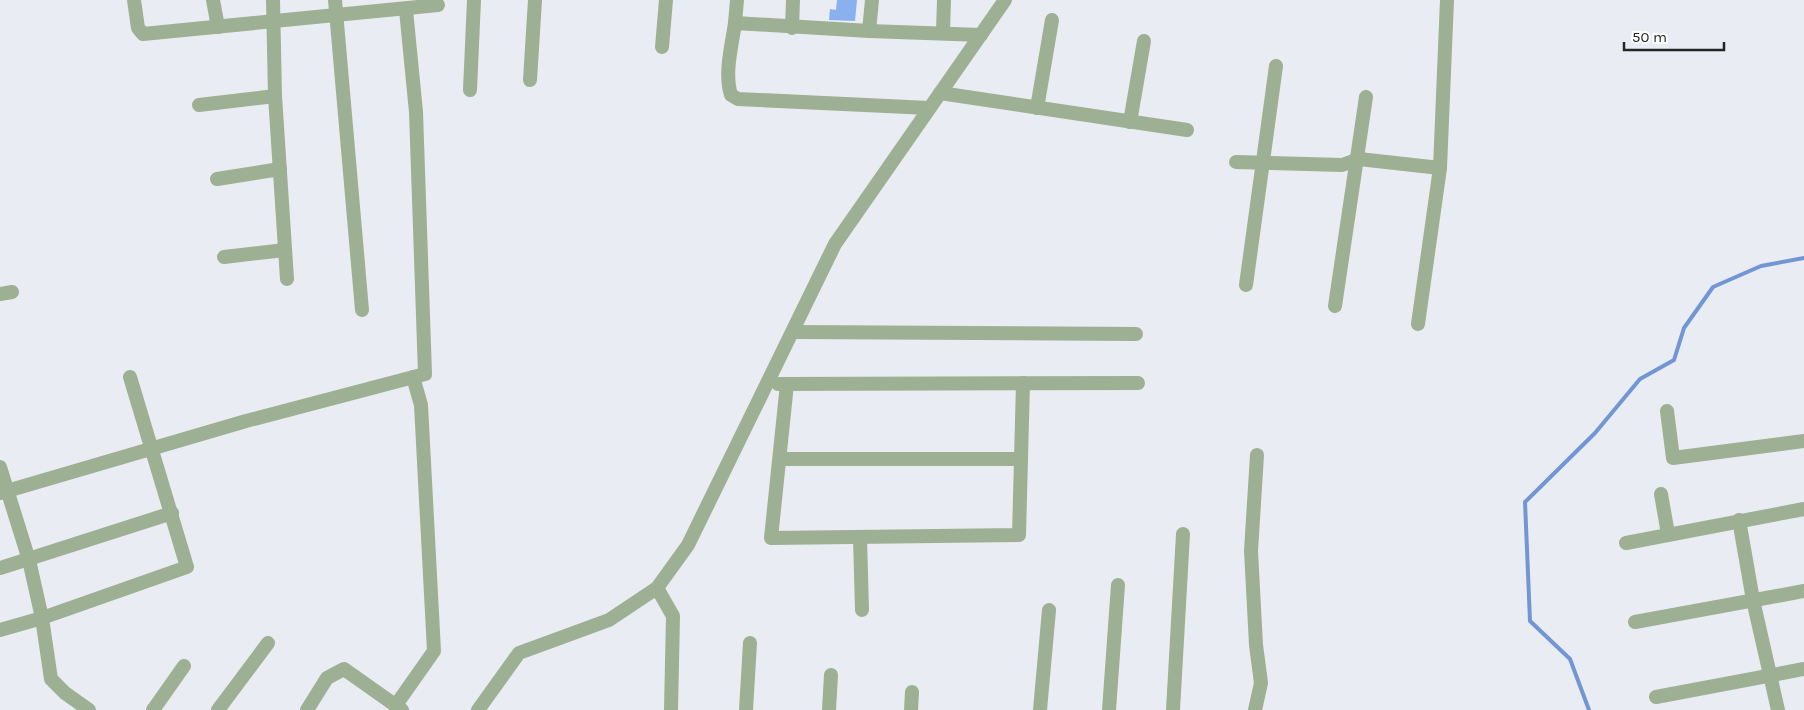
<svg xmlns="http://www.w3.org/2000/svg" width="1804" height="710" font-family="Karla,sans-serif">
<rect width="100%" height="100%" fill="#e9ecf2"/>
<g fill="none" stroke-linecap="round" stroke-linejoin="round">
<path stroke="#7296d4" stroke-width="4" d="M1589,710L1570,659L1530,621L1525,502L1595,433L1640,379L1674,360L1684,328L1713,287L1761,266L1804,258"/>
</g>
<path fill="#8bb0f0" d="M837,0H857L855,21L829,20L830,9L836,10Z"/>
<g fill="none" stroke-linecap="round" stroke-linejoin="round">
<g stroke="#9db093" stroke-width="14">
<path d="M134,0L138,28L143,34L438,5"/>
<path d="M213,0L218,27"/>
<path d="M273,0L275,96L287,279"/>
<path d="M335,0L362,310"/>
<path d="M872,0L869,31L735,23C732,45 724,73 731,95L738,99L929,108"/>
<path d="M735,23L737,0"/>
<path d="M792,28L793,0"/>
<path d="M869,31L981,35"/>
<path d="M943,32L944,0"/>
<path d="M662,47L666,0"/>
<path d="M530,80L535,0"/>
<path d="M470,90L474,0"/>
<path d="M940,93L1187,130"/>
<path d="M199,105L275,96"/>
<path d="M1037,108L1052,20"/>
<path d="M1130,122L1144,41"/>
<path d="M1236,162L1342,165L1359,159L1440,168"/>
<path d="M217,179L280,169"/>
<path d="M224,257L285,250"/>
<path d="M1246,285L1276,66"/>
<path d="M0,294L12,292"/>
<path d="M1335,306L1366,97"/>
<path d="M1418,324L1440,168L1447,0"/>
<path d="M793,332L1136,334"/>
<path d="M778,384L1138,383"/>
<path d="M787,384L771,538L1019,535L1023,383"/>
<path d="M1667,411L1673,458L1804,441"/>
<path d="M780,459H1021"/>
<path d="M0,467L29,560L42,618L51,679L65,693L89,710"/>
<path d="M0,493L246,421L425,374L416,112L406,10"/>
<path d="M1661,494L1668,534"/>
<path d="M1739,520L1753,600L1778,710"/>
<path d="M860,537L862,610"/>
<path d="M1626,543L1804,509"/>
<path d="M0,568L172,513"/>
<path d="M657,588L673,616L671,710"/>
<path d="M1635,622L1804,591"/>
<path d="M0,630L42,618L187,567L130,377"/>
<path d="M1656,697L1804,669"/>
<path d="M396,705L434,651L421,405L413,377"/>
<path d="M153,710L184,666"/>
<path d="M218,710L268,643"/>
<path d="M307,710L327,678L344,669L402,710"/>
<path d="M478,710L519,653L609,620L657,588L688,545L835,244L1005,0"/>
<path d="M746,710L750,643"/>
<path d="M829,710L831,675"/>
<path d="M911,710L912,692"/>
<path d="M1040,710L1049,610"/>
<path d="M1109,710L1118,585"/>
<path d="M1173,710L1183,534"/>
<path d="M1255,710L1261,683L1256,645L1251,551L1257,455"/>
</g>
</g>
<path d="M1624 42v8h100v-8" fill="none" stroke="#242527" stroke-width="2.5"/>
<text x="1632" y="42" font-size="15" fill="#242527" stroke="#ffffff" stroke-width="4" paint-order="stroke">50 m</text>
</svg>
